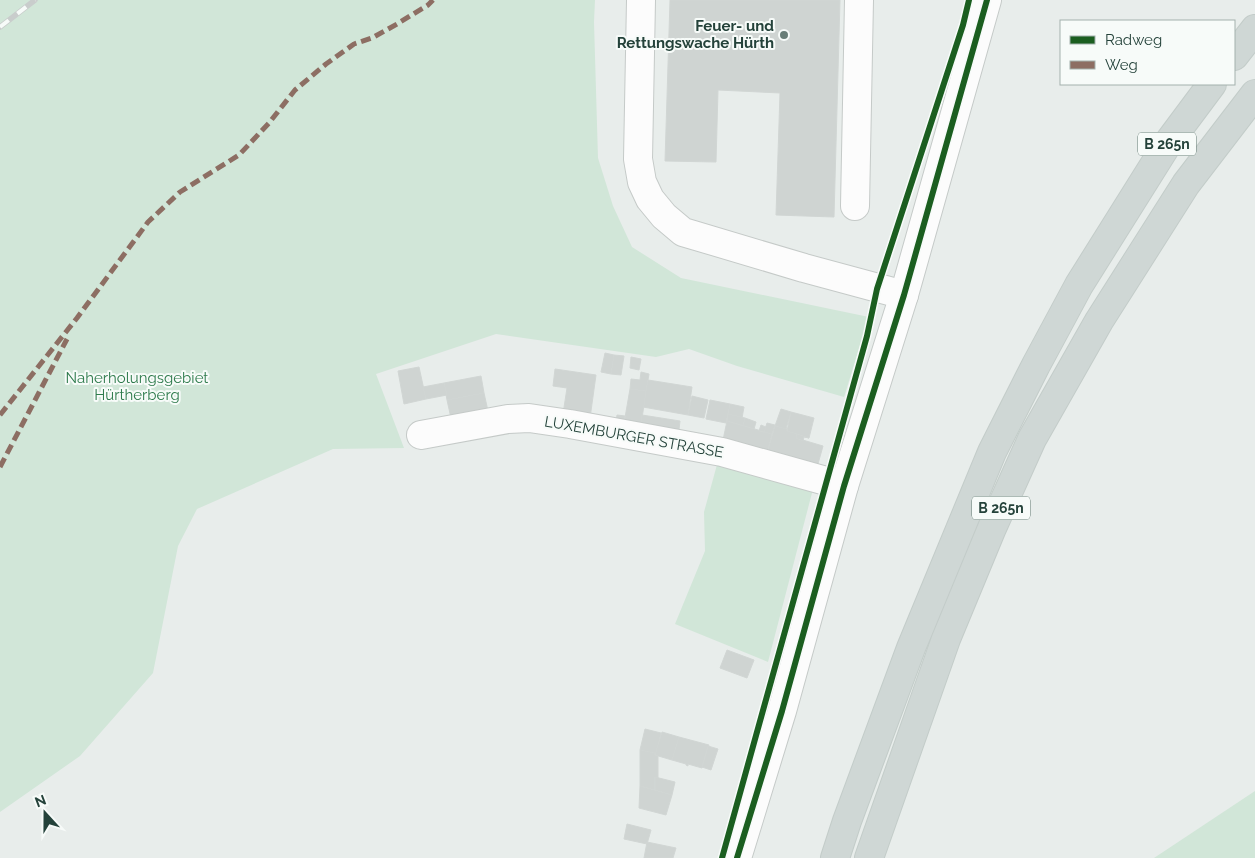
<svg xmlns="http://www.w3.org/2000/svg" width="1255" height="858" font-family="Raleway,sans-serif">
<rect width="100%" height="100%" fill="#e8edeb"/>
<g fill="#d1e6d8">
<path d="M0,0H595L594,22L598,158L613,206L632,247L681,278L869,317L844,397L737,366L689,349L656,357L496,334L376,374L404,448L333,449L197,509L178,546L153,673L80,756L0,812Z"/>
<path d="M718,461L813,489L768,662L675,624L705,551L704,512Z"/>
<path d="M1255,791V858H1154Z"/>
</g>
<g fill="#cfd4d2" stroke="#d1d6d4">
<path d="M670,0H840L834,217L776,215L780,93L718,90L716,162L665,161Z"/>
<path d="M605,353L614,355L611,374L601,372Z"/>
<path d="M614,355L624,356L621,375L611,374Z"/>
<path d="M631,357L641,359L639,370L630,368Z"/>
<path d="M419,367L426,399L404,404L398,371Z"/>
<path d="M555,369L596,375L590,418L563,414L567,388L553,386Z"/>
<path d="M641,372L649,374L646,391L630,389L631,379L640,380Z"/>
<path d="M481,376L484,393L447,400L444,383Z"/>
<path d="M648,380L692,387L688,415L643,407Z"/>
<path d="M444,383L447,395L426,399L423,387Z"/>
<path d="M630,389L646,391L640,432L623,429Z"/>
<path d="M484,393L488,411L451,418L447,400Z"/>
<path d="M692,396L708,400L704,418L688,415Z"/>
<path d="M710,400L730,404L726,423L706,419Z"/>
<path d="M730,404L744,407L742,418L728,414Z"/>
<path d="M781,409L791,412L786,429L775,426Z"/>
<path d="M791,412L814,418L809,438L787,431Z"/>
<path d="M728,414L745,418L743,426L727,421Z"/>
<path d="M617,415L625,416L623,429L615,428Z"/>
<path d="M642,415L680,421L678,438L640,432Z"/>
<path d="M745,418L756,422L754,429L743,426Z"/>
<path d="M727,421L772,434L766,457L722,445Z"/>
<path d="M767,423L775,425L772,434L764,432Z"/>
<path d="M761,425L766,427L764,432L759,431Z"/>
<path d="M775,426L787,429V431L797,434L796,438L823,446L816,471L766,457Z"/>
<path d="M797,434L809,438L804,437L803,441L796,438Z"/>
<path d="M727,650L754,660L747,678L720,668Z"/>
<path d="M645,729L661,733L656,754L640,750Z"/>
<path d="M662,732L679,737L672,760L655,755Z"/>
<path d="M679,737L709,745L702,768L688,764V766L686,765V764L672,760Z"/>
<path d="M708,746L718,749L711,770L702,767Z"/>
<path d="M640,750L655,753V755L658,756V778L655,777V790L640,786Z"/>
<path d="M655,777L675,782L672,795L655,790Z"/>
<path d="M640,786L672,795L666,815L639,808Z"/>
<path d="M627,824L651,830L647,844L624,839Z"/>
<path d="M647,842L676,848L673,858H644Z"/>
</g>
<g fill="none" stroke-linecap="round" stroke-linejoin="round">
<defs>
<g id="minor">
<path d="M641,0L638,159L642,182L650,199L664,216L683,232L804,268L904,295"/>
<path d="M855,206L859,0"/>
<path d="M421,435L508,419L529,418L570,424L722,452L844,486"/>
<path d="M737,858L782,711L844,486L904,295L987,0"/>
</g>
<g id="major">
<path d="M1234,56L1255,29"/>
<path d="M835,858L847,821L911,648L992,452L1036,365L1079,285L1168,143L1212,84"/>
<path d="M869,858L946,639L992,528L1032,439L1099,321L1186,184L1255,94"/>
</g>
</defs>
<use href="#minor" stroke="#c5cac8" stroke-width="30"/>
<use href="#major" stroke="#c3ccc9" stroke-width="30"/>
<use href="#minor" stroke="#fcfcfc" stroke-width="28"/>
<use href="#major" stroke="#cfd7d5" stroke-width="28"/>
<defs>
<path id="rail" d="M0,27L35,0"/>
</defs>
<use href="#rail" stroke="#c9cdcc" stroke-width="5.5"/>
<use href="#rail" stroke="#f7fbf9" stroke-width="4" stroke-dasharray="11" stroke-linecap="butt"/>
<g stroke="#8d6e63" stroke-width="5" stroke-dasharray="10 5" stroke-linecap="butt">
<path d="M0,415L77,318L148,222L180,192L239,155L269,123L295,90L326,64L354,44L372,38L397,24L428,5L433,0"/>
<path d="M0,467L67,339"/>
</g>
<defs>
<g id="cycleway">
<path d="M722,858L867,336L877,289L963,25L969,0"/>
<path d="M737,858L782,711L844,486L904,295L987,0"/>
</g>
</defs>
<use href="#cycleway" stroke="#f7fbf9" stroke-width="9"/>
<use href="#cycleway" stroke="#1b5e20" stroke-width="6"/>
</g>
<circle fill="#697e78" stroke="#f7fbf9" stroke-width="2" cx="784" cy="35" r="5"/>
<g text-anchor="middle" stroke-width="4" stroke-linejoin="round" paint-order="stroke">
<g fill="#f7fbf9" stroke="#637a73" stroke-width="1">
<rect x="1138" y="132.5" width="58" height="23" rx="4"/>
<rect x="972" y="496.5" width="58" height="23" rx="4"/>
</g>
<g font-size="14" font-weight="bold" fill="#24423a">
<text x="1167" y="149">B 265n</text>
<text x="1001" y="513">B 265n</text>
</g>
<g font-size="15" font-weight="bold" fill="#24423a" stroke="#f7fbf9" text-anchor="end">
<text x="774" y="31">Feuer- und<tspan x="774" dy="17">Rettungswache Hürth</tspan></text>
</g>
<g font-size="15" fill="#2d7a4b" stroke="#f7fbf9">
<text x="137" y="383">Naherholungsgebiet<tspan x="137" dy="17">Hürtherberg</tspan></text>
</g>
<g font-size="15" fill="#24423a" stroke="#f7fbf9">
<text transform="translate(634 437) rotate(10)" y="5">LUXEMBURGER STRASSE</text>
</g>
</g>
<rect x="1060" y="20" width="175" height="65" fill="#f7fbf9" stroke="#a3b1ad"/>
<rect x="1070" y="36" width="25" height="8" fill="#1b5e20" stroke="#a3b1ad"/>
<text x="1105" y="45" font-size="15" fill="#24423a">Radweg</text>
<rect x="1070" y="61" width="25" height="8" fill="#8d6e63" stroke="#a3b1ad"/>
<text x="1105" y="70" font-size="15" fill="#24423a">Weg</text>
<g transform="translate(45 813) rotate(339)" stroke="#f7fbf9" stroke-width="4" paint-order="stroke">
<path d="M0-4L9 19L0 12L-9 19Z" fill="#24423a"/>
<text y="-8" font-size="14" font-weight="bold" text-anchor="middle" fill="#24423a">N</text>
</g>
</svg>
